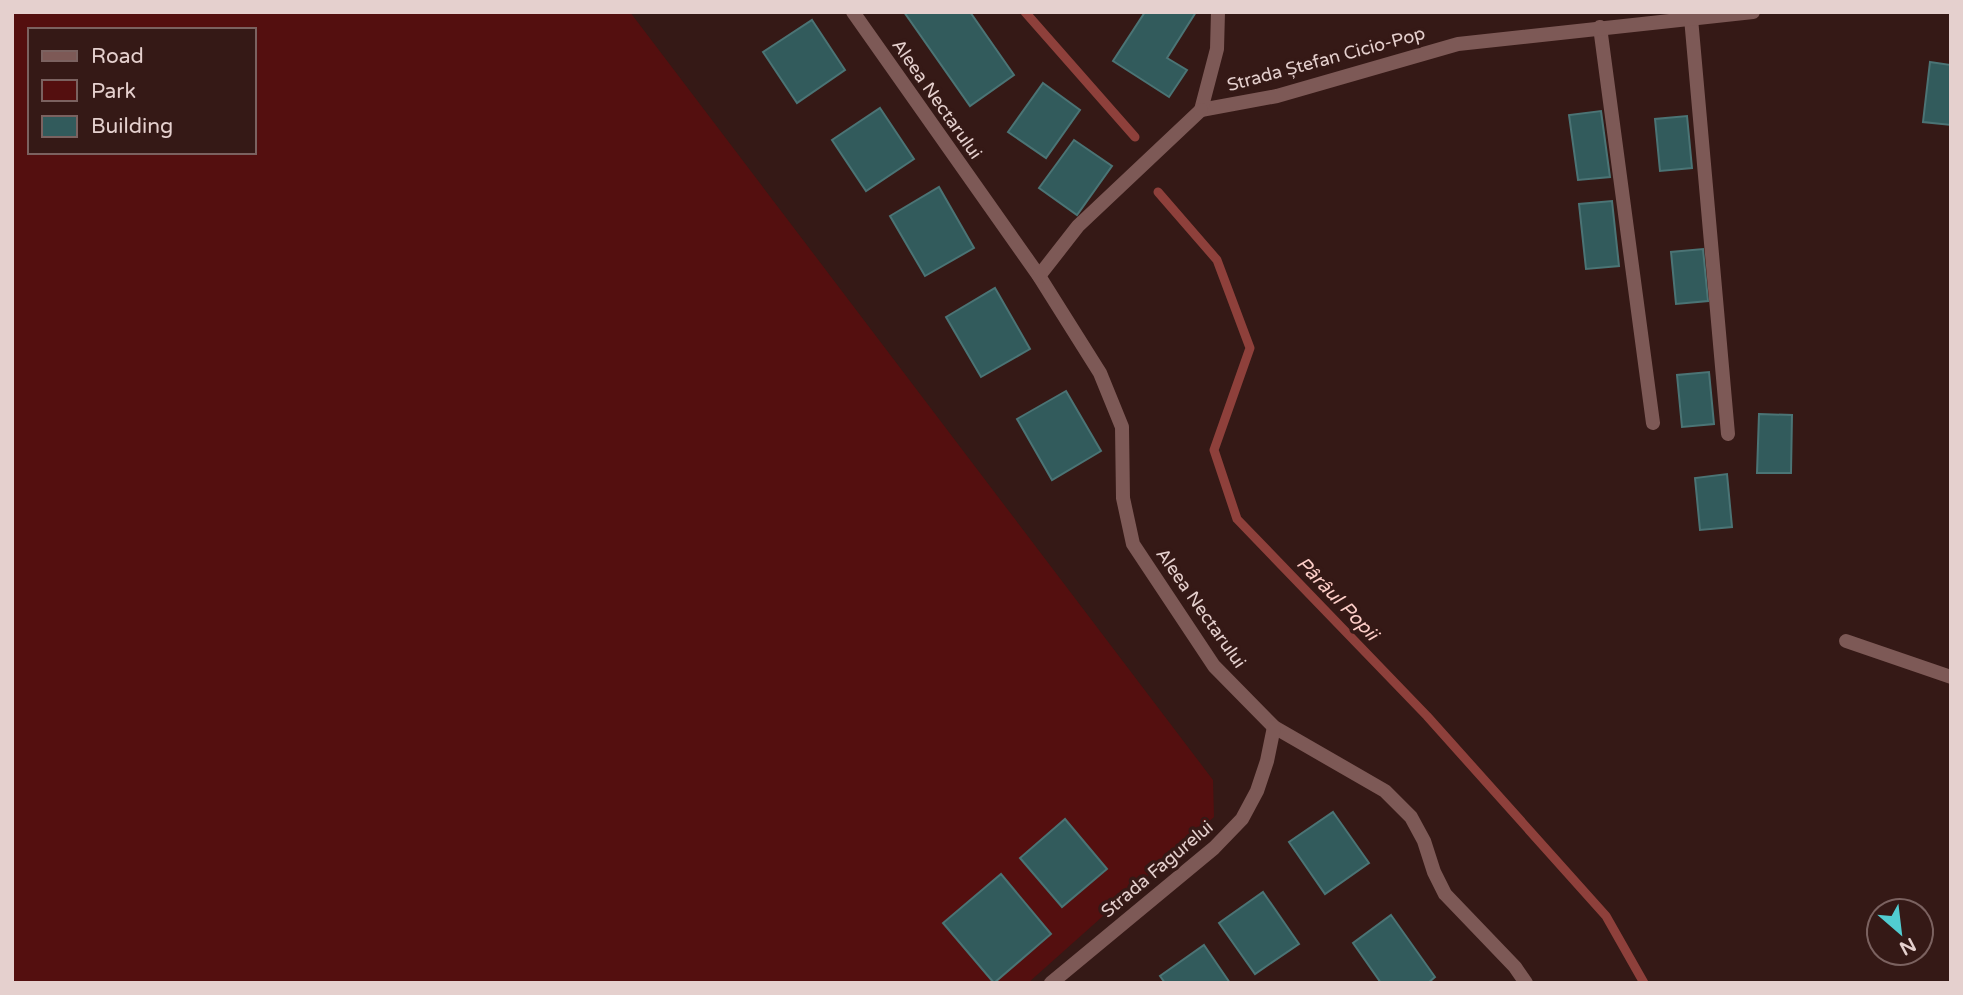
<svg xmlns="http://www.w3.org/2000/svg" width="1963" height="995" font-family="'Varela Round',sans-serif">
<rect width="100%" height="100%" fill="#351916"/>
<path fill="#540f0f" fill-rule="evenodd" d="M12,12H630L1213,780L1214,817L1028,983H12ZM30,30H254V152H30Z"/>
<g fill="none" stroke-linecap="round" stroke-linejoin="round">
<g stroke="#8e403b" stroke-width="9">
<path d="M1025,12L1135,137"/>
<path d="M1158,192L1217,260L1250,348L1214,450L1237,519L1427,716L1606,916L1644,983"/>
</g>
</g>
<g fill="#325b5c" stroke="#4b7475" stroke-width="2">
<path d="M904,12H970L1014,75L970,106Z"/>
<path d="M1145,12H1196L1167,58L1187,70L1169,97L1113,61Z"/>
<path d="M812,20L845,70L797,103L763,52Z"/>
<path d="M1930,62L1951,65V125L1923,122Z"/>
<path d="M1043,83L1080,110L1046,158L1008,132Z"/>
<path d="M880,108L914,159L866,191L832,140Z"/>
<path d="M1601,111L1610,177L1578,180L1569,115Z"/>
<path d="M1687,116L1692,168L1660,171L1655,119Z"/>
<path d="M1074,140L1112,166L1077,215L1039,188Z"/>
<path d="M939,187L974,248L925,276L890,216Z"/>
<path d="M1612,201L1619,266L1586,269L1579,204Z"/>
<path d="M1703,249L1708,301L1676,304L1671,252Z"/>
<path d="M995,288L1030,349L981,377L946,317Z"/>
<path d="M1709,372L1714,424L1682,427L1677,375Z"/>
<path d="M1066,391L1101,451L1052,480L1017,419Z"/>
<path d="M1759,414L1792,415L1791,473H1757Z"/>
<path d="M1727,474L1732,527L1700,530L1695,478Z"/>
<path d="M1333,812L1369,863L1325,894L1289,842Z"/>
<path d="M1065,819L1107,869L1062,907L1020,858Z"/>
<path d="M1001,874L1051,934L994,983L943,923Z"/>
<path d="M1263,892L1299,944L1255,974L1219,923Z"/>
<path d="M1391,915L1435,977L1428,983H1381L1353,943Z"/>
<path d="M1204,945L1230,983H1165L1160,976Z"/>
</g>
<g fill="none" stroke-linecap="round" stroke-linejoin="round">
<path stroke="#7d5956" stroke-width="14" d="M1846,641L1951,677"/>
<g stroke="#7d5956" stroke-width="14">
<path d="M853,12L1039,276L1100,373L1122,427L1123,498L1133,544L1214,666L1274,727L1385,791L1411,817L1424,841L1434,872L1445,894L1515,967L1526,983"/>
<path d="M1691,18L1728,434"/>
<path d="M1600,27L1653,423"/>
<path d="M1201,110L1277,96L1458,44L1753,12"/>
<path d="M1201,110L1217,49L1218,12"/>
<path d="M1039,276L1078,226L1201,110"/>
<path d="M1051,983L1214,848L1242,819L1257,791L1267,761L1274,727"/>
</g>
</g>
<g text-anchor="middle" stroke-width="7" stroke-linejoin="round" paint-order="stroke">
<g font-size="18" fill="#e5d0ce" stroke="#351916">
<text transform="translate(1326 59) rotate(-15)" y="6">Strada Ștefan Cicio-Pop</text>
<text transform="translate(937 99) rotate(55)" y="6">Aleea Nectarului</text>
<text transform="translate(1201 608) rotate(55)" y="6">Aleea Nectarului</text>
<text transform="translate(1157 869) rotate(-40)" y="6">Strada Fagurelui</text>
</g>
<g font-size="19" font-style="italic" fill="#fdcec8" stroke="#351916">
<text transform="translate(1338 598) rotate(46)" y="7">Pârâul Popii</text>
</g>
</g>
<rect width="1963" height="995" fill="none" stroke="#e5d0ce" stroke-width="28"/>
<rect x="28" y="28" width="228" height="126" fill="#351916" stroke="#7b6260" stroke-width="2"/>
<rect x="42" y="51" width="35" height="10" fill="#7d5956" stroke="#7b6260" stroke-width="2"/>
<text x="91" y="63" font-size="21" fill="#e5d0ce">Road</text>
<rect x="42" y="80" width="35" height="21" fill="#540f0f" stroke="#7b6260" stroke-width="2"/>
<text x="91" y="98" font-size="21" fill="#e5d0ce">Park</text>
<rect x="42" y="116" width="35" height="21" fill="#325b5c" stroke="#7b6260" stroke-width="2"/>
<text x="91" y="133" font-size="21" fill="#e5d0ce">Building</text>
<g transform="translate(1900 932) rotate(152)"><circle r="33" fill="#351916" stroke="#7b6260" stroke-width="2"/>
<path d="M0-5L12 26L0 18L-12 26Z" fill="#51ccd1"/>
<text y="-10" font-size="19" font-weight="bold" text-anchor="middle" fill="#e5d0ce">N</text>
</g>
</svg>
